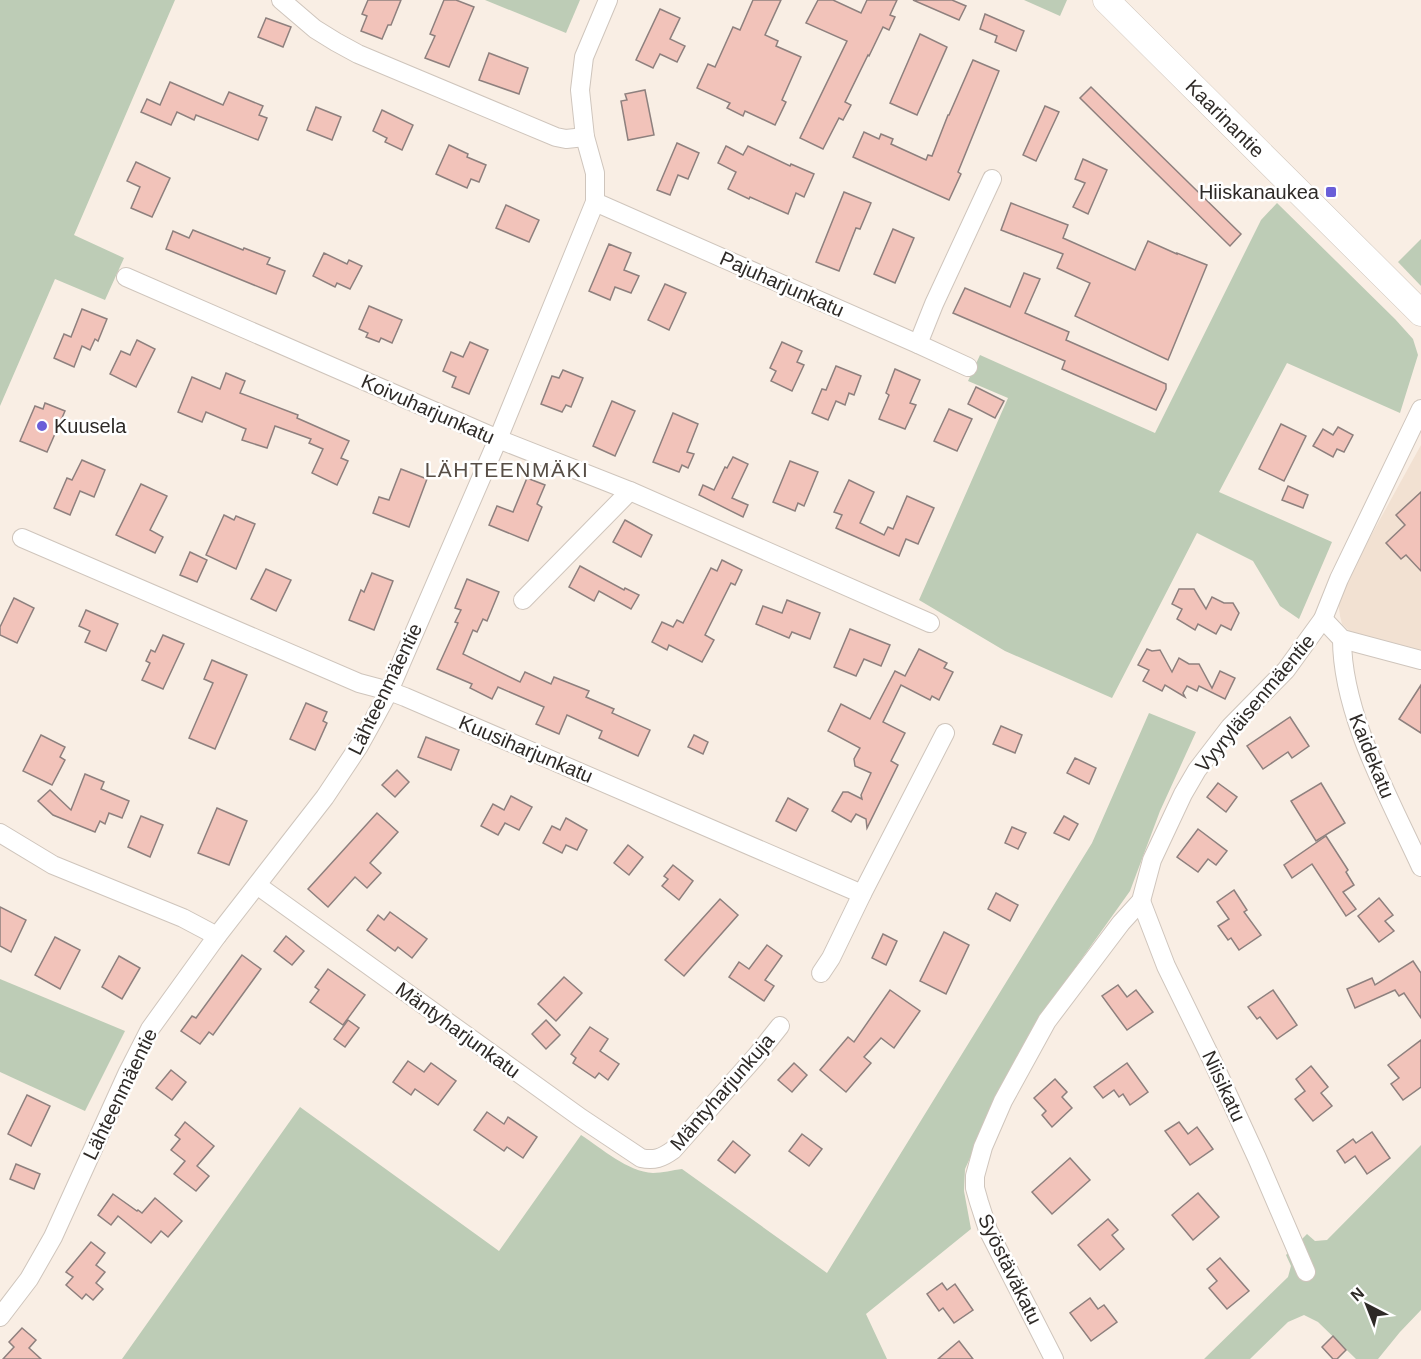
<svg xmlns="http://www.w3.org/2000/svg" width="1421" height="1359" font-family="Arial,sans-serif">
<rect width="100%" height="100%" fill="#f9eee4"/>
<path fill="#f2e1d2" d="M1421,445V653L1360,638L1349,631L1342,624L1340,616L1338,601L1341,590Z"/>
<g fill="#bdccb6">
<path d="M0,0H175L74,235L124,258L105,300L55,279L0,406Z"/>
<path d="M485,0H580L566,33Z"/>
<path d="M1024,0H1067L1060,16Z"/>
<path d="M1277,203L1395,319L1413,339L1418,355L1400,413L1287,363L1219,492L1332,542L1299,619L1280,606L1253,561L1197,533L1112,698L1005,651L919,600L1008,398L968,381L980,355L1155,433L1261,220Z"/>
<path d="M1421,239V286L1398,262Z"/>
<path d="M1149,713L1196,732L1160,811L1130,891L1068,978L1027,1041L1000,1092L965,1169L964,1191L971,1229L866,1314L887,1359H122L300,1107L499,1251L581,1135C601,1148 628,1172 653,1173C662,1173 673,1170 682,1169L827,1273L1092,843Z"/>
<path d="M0,979L125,1031L85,1111L0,1072Z"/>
<path d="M1421,1145V1310L1400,1332L1378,1359H1356L1318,1322L1304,1315L1288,1322L1250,1359H1204L1288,1277L1291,1266L1286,1255L1307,1234L1315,1241L1327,1240Z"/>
</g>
<g fill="#f2c3ba" stroke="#8e807e" stroke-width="1.5">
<path d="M368,0H401L391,25H388L382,39L361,31L367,16L362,14Z"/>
<path d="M444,0H456L474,7L449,67L425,58L435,36L430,34Z"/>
<path d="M753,0H781L765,35L778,41L776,46L801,57L782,100L786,102L775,125L745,111L743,116L727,108L730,103L697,88L708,64L715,67L733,27L740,30Z"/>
<path d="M818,0H833L861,13L867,0H897L890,15L895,17L889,30L883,27L869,56L868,55L845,102L851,105L843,120L839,118L823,149L800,138L847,41L806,23Z"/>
<path d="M913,0H952L966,6L959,20Z"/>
<path d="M660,9L680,18L670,39L685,46L677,62L660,54L653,68L636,60Z"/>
<path d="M985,14L1024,31L1016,51L995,42L997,36L980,29Z"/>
<path d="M266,18L291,27L283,47L258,37Z"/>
<path d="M920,34L947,47L917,115L890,103Z"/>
<path d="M489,53L528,68L519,94L479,80Z"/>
<path d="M973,60L999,71L958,172L961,174L949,200L853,157L864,132L879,139L881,134L893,139L891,144L926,160L928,155L932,156L948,115H949Z"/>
<path d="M170,82L223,105L229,92L263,106L259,115L267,118L258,140L196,115L194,120L177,112L171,125L141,112L147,99L160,105Z"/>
<path d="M1091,87L1241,234L1230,246L1080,98Z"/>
<path d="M645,90L654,135L628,140L621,101L627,100L625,94Z"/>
<path d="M1045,106L1059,112L1036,161L1023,155Z"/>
<path d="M316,107L341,117L332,140L307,130Z"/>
<path d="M382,110L413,125L402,150L385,142L387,138L373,131Z"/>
<path d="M677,143L699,153L688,179L678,175L670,195L657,190Z"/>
<path d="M449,145L468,154L467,157L486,165L479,182L471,179L467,188L436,174Z"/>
<path d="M726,146L743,155L748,146L790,166L791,164L814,174L804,197L796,193L788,214L750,197L749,199L728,189L736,172L718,163Z"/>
<path d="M1083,159L1107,170L1088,214L1073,207L1085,183L1075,179Z"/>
<path d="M136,162L170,178L152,217L131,208L140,187L127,181Z"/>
<path d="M844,192L871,203L860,229L856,228L839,271L816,262Z"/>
<path d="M1011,203L1068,225L1063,238L1135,270L1148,241L1177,254V253L1207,265L1168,360L1075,316L1090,283L1057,268L1063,254L1001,230Z"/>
<path d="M506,205L539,220L529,242L496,228Z"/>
<path d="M893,229L914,238L895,283L874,274Z"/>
<path d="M193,230L243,250L244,248L270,258L267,264L285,271L276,294L166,249L173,231L189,238Z"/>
<path d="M609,244L631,253L624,270L639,276L631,293L615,287L610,300L589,291Z"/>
<path d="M324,253L347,264L349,260L362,266L350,289L337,283L335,287L313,276Z"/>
<path d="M1024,273L1040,279L1025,313L1069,332L1066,340L1166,384V389L1156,410L1062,369L1065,361L953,313L965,288L1010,307Z"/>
<path d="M665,284L686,293L669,330L648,320Z"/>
<path d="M369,306L402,320L392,343L381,338L379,342L366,337L368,333L359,329Z"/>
<path d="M82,309L107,319L98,341L95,339L90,350L82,346L74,367L54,358L64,334L71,337Z"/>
<path d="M137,340L155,349L136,387L110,374L121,351L130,355Z"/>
<path d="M470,342L488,350L469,394L452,387L456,377L443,371L451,352L463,357Z"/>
<path d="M782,342L802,351L797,362L804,365L792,391L771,381L776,371L770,368Z"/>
<path d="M836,366L861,376L854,395L849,393L845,405L836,401L828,420L812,413L822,389L826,390Z"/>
<path d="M895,369L920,380L910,403L916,405L905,429L879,419L889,395L886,393Z"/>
<path d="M563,370L583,378L571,407L566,405L562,412L541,404L552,376L559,378Z"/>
<path d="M226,373L245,381L240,393L298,415L297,418L349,441L341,458L348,461L337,485L312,473L323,449L309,443L311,439L275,426L267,448L242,440L246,429L206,412L202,422L178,412L192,377L220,389Z"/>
<path d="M976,387L1004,401L995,418L968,404Z"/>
<path d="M612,401L635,411L615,456L593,446Z"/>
<path d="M45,403L65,411L47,452L20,441L35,406L43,409Z"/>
<path d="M949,409L972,419L957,451L934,441Z"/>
<path d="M673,413L698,424L687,452L694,454L688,468L682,465L679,472L653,462Z"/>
<path d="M1281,424L1306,436L1284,481L1259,469Z"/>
<path d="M1338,427L1353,435L1344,452L1337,449L1333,457L1313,446L1323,429L1333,435Z"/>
<path d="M733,457L748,464L732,498L748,505L743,517L699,495L703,485L714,490L725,467L727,468Z"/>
<path d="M82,460L105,470L94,497L80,491L70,515L54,508L67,478L72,480Z"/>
<path d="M790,461L818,472L804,506L798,503L795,511L773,502Z"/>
<path d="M401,469L427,479L409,527L373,513L379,497L389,500Z"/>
<path d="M527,478L545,485L537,504L542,507L528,541L489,525L497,506L513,512Z"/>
<path d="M849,480L874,492L860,523L884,535L888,527L893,529L907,496L934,508L918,544L906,539L899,556L836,528L842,515L834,512Z"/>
<path d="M141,484L167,496L150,530L163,537L155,553L116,535Z"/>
<path d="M1288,486L1308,495L1303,508L1282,500Z"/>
<path d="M1421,492V571L1406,555L1401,559L1386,543L1405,525L1396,515Z"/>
<path d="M224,515L234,520L236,516L255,524L236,569L206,555Z"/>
<path d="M625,520L652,535L641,557L613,542Z"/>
<path d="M190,552L207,560L197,582L180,575Z"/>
<path d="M722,560L742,570L735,585L731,583L705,635L714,640L702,662L669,645L667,650L652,642L662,622L673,627L677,620L683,623L711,568L717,571Z"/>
<path d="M580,566L624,590L625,588L639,595L631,609L599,591L594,601L569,587Z"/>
<path d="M266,569L291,580L276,611L251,599Z"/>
<path d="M372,573L393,581L374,630L349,620L361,590L364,592Z"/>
<path d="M467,579L499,592L487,621L483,619L477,632L473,630L463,654L520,682L525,672L551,684L554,677L589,691L586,697L614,709L612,713L650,730L638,756L599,738L602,731L567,715L559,734L536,724L544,707L498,687L492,699L470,688L472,684L437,669L458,623L455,622L461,610L455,608Z"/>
<path d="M1179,589H1194L1206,609L1212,597L1224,603H1233L1239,613L1231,630L1221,625L1216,634L1198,624L1195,630L1177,619L1182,609L1172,604Z"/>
<path d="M14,598L34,608L17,643L0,635V627Z"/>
<path d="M787,600L820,613L810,639L792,632L789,638L756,624L763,606L782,613Z"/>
<path d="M86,610L118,624L106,651L85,642L90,631L79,626Z"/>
<path d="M850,629L890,645L881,666L864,659L856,676L834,667Z"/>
<path d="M163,635L184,644L163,689L142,680L150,663L146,661L151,650L155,652Z"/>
<path d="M919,649L947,663L944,668L953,672L939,700L932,696L930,700L901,685L883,722L905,733L891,761L898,765L867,828L866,819L856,814L851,822L832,811L843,792H848L862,799L861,795L871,773L855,766L854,759L860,748L828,731L841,704L870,719L895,671L905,676Z"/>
<path d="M1147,649L1152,651L1160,650L1172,672L1179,658L1189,664H1199L1212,688L1220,671L1235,678L1225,699L1199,686L1197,691L1187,686L1183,693L1185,697L1165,685L1162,691L1143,681L1149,670L1138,665Z"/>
<path d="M212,660L247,675L215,749L189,738L213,683L204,679Z"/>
<path d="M1421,685V733L1399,719Z"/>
<path d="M306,703L327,712L323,721L327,723L315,750L290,739Z"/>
<path d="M1290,717L1309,746L1292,758L1288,752L1263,769L1247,746Z"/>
<path d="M1001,726L1022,735L1015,753L993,744Z"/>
<path d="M41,735L65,747L60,757L65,760L52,785L23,771Z"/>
<path d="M694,735L708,742L703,754L688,747Z"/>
<path d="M426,737L459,750L451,770L418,757Z"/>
<path d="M1075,758L1096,768L1089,784L1067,773Z"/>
<path d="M397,770L409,782L395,797L382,785Z"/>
<path d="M85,774L104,782L101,789L129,801L122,818L109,813L105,824L100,821L95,832L53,815L38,801L50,790L71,810Z"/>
<path d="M1218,783L1237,797L1226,812L1207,797Z"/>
<path d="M1321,783L1345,823L1316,841L1291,801Z"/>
<path d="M511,796L532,807L519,830L505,823L498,835L481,826L493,804L504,810Z"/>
<path d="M788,798L808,809L796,831L776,821Z"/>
<path d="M217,808L247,821L229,865L198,853Z"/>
<path d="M377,813L398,832L370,863L381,873L367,888L355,877L328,907L308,889Z"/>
<path d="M141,816L163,825L150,857L128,847Z"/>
<path d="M1064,816L1078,824L1069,840L1054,833Z"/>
<path d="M566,818L587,830L577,850L566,845L562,853L543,843L552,826L560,830Z"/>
<path d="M1012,827L1026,833L1018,849L1005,843Z"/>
<path d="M1198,829L1227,851L1216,865L1208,859L1198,872L1177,857Z"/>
<path d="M1326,836L1348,870L1346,872L1354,885L1343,892L1356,909L1346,916L1312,864L1292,878L1284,865Z"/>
<path d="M628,845L643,857L629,875L614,863Z"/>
<path d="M673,865L693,881L679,900L662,886L668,879L664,876Z"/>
<path d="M1234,890L1247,910L1244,912L1261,935L1239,950L1231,938L1228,940L1218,926L1229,919L1217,902Z"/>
<path d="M996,893L1018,905L1010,921L988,909Z"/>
<path d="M1379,898L1393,915L1385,921L1394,931L1379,942L1358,916Z"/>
<path d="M720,899L738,915L684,976L665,960Z"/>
<path d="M0,907L26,920L11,952L0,946Z"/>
<path d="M390,912L427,939L412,958L398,947L395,951L367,930L378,915L384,920Z"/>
<path d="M944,932L969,945L946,994L920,981Z"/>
<path d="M883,934L897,941L886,965L872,958Z"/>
<path d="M286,936L304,951L292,965L274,951Z"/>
<path d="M55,937L80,950L60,989L35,975Z"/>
<path d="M767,945L782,956L765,980L774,986L764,1001L729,977L739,962L749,969Z"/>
<path d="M242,955L261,969L213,1035L209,1032L200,1044L181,1031L192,1016L196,1018Z"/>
<path d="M119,956L140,968L122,999L102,987Z"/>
<path d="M1413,961L1421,973V1018L1404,993L1399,996L1395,990L1355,1008L1347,989L1372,978L1375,985Z"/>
<path d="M328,969L365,995L343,1025L310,1002L319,990L315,987Z"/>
<path d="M564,977L582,993L556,1021L538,1004Z"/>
<path d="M1118,985L1127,997L1136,990L1153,1012L1127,1030L1102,996Z"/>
<path d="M890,990L920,1011L894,1048L881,1038L864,1057L871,1063L846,1092L820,1070L848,1037L854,1042Z"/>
<path d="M1273,990L1297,1025L1277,1039L1260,1017L1257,1019L1248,1007Z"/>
<path d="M348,1020L359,1028L345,1047L334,1039Z"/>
<path d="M546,1020L560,1035L546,1049L532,1034Z"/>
<path d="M590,1027L608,1039L600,1051L619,1064L608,1080L599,1073L595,1078L573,1063L576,1058L571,1054Z"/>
<path d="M1421,1040V1087L1403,1100L1391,1084L1399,1078L1388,1065Z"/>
<path d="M408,1061L424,1072L431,1063L456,1081L438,1105L415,1089L411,1095L393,1082Z"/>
<path d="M794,1063L807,1075L792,1092L778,1080Z"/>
<path d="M1127,1063L1148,1092L1130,1105L1123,1094L1119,1097L1114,1090L1103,1098L1094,1087Z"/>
<path d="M1311,1066L1328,1087L1321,1093L1332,1106L1313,1121L1295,1099L1305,1091L1296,1079Z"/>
<path d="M171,1070L186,1082L172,1100L156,1088Z"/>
<path d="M1055,1079L1067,1092L1062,1097L1072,1108L1052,1127L1042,1115L1046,1111L1034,1098Z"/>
<path d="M27,1095L50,1106L31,1146L8,1134Z"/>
<path d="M487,1112L504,1124L508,1117L537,1137L523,1158L507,1147L504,1151L474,1130Z"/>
<path d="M185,1122L214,1146L197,1166L209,1176L196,1191L174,1174L185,1161L171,1150L180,1139L175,1135Z"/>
<path d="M1179,1122L1188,1134L1197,1127L1213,1149L1190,1165L1165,1131Z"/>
<path d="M1372,1132L1390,1158L1367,1174L1355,1156L1345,1163L1337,1151L1353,1139L1356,1143Z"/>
<path d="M802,1134L822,1149L809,1166L789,1151Z"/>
<path d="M733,1141L750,1155L735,1173L718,1160Z"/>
<path d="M1070,1158L1090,1180L1052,1214L1032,1192Z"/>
<path d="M16,1164L40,1174L34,1189L10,1179Z"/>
<path d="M1198,1193L1219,1217L1193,1240L1172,1215Z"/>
<path d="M113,1194L137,1211L138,1210L142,1213L155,1198L182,1221L168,1237L161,1231L151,1243L118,1216L111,1225L98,1215Z"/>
<path d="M1108,1219L1118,1230L1112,1235L1124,1249L1100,1270L1078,1245Z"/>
<path d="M91,1242L105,1253L96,1265L105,1272L96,1283L103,1289L93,1300L86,1294L82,1299L66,1285L73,1277L66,1272Z"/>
<path d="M1220,1258L1249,1291L1227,1309L1209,1288L1217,1281L1207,1269Z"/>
<path d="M942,1283L947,1290L955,1284L973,1310L954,1323L943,1308L939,1311L927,1294Z"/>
<path d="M1090,1298L1098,1309L1104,1305L1117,1322L1091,1341L1070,1313Z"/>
<path d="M22,1328L36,1340L29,1348L41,1359H3L14,1347L9,1342Z"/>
<path d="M1333,1336L1346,1350L1337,1359H1333L1322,1347Z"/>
<path d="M959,1341L973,1359H938Z"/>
</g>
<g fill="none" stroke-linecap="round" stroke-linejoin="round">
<defs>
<g id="minor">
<path d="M281,0L315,29L336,42L358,54L556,137L566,139L585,137"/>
<path d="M595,202L918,344L968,367"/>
<path d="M126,277L498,439L630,491L930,623"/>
<path d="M918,344L934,304L992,179"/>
<path d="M22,538L359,683L389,691L405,697L862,894L945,733"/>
<path d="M523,600L630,491"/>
<path d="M1323,619L1342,639L1421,660"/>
<path d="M1342,639C1342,715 1390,799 1421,867"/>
<path d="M0,833L53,865L183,918L217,936"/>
<path d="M257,885L581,1118L641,1158C654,1161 662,1158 673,1150L757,1055L780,1026"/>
<path d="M1141,901L1166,966L1211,1058L1257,1158L1306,1272"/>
<path d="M821,973L831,958L862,894"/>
<path d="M0,1317L29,1279L53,1237L128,1072L150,1029L217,936L325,797L359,746L374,719L389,691L498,439L595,202V173L585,137L580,90L584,57L608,0"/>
<path d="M1054,1359L988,1230L979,1202L975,1188V1176L983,1147L1003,1101L1047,1021L1121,923L1141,901L1152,860L1183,794L1197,770L1230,727L1286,670L1323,619L1339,579L1421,409"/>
</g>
<g id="secondary">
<path id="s1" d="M1106,0L1421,313"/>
</g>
</defs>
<use href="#minor" stroke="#cfc5bc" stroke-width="20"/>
<use href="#secondary" stroke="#cfc5bc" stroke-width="27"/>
<use href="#minor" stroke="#fff" stroke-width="18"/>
<use href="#secondary" stroke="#fff" stroke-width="26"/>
</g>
<g fill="#6a5ed8" stroke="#fff" stroke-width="2">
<rect x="1325" y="186" width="12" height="12" rx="3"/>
<circle cx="42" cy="426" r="6"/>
</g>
<g text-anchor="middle" stroke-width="5" stroke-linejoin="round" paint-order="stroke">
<g font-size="20" fill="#2e2a27" stroke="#fff">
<text dy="7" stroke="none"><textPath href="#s1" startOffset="168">Kaarinantie</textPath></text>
<text transform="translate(782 284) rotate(24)" y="7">Pajuharjunkatu</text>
<text transform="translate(428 409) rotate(24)" y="7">Koivuharjunkatu</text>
<text transform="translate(385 689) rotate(-64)" y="7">Lähteenmäentie</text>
<text transform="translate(1255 703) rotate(-50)" y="7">Vyyryläisenmäentie</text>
<text transform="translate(526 749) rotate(23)" y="7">Kuusiharjunkatu</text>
<text transform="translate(1372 756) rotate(68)" y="7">Kaidekatu</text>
<text transform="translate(458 1030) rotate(36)" y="7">Mäntyharjunkatu</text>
<text transform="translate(1224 1086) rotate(65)" y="7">Niisikatu</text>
<text transform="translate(722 1092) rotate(-49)" y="7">Mäntyharjunkuja</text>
<text transform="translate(120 1094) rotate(-64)" y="7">Lähteenmäentie</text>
<text transform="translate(1010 1269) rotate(64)" y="7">Syöstäväkatu</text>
</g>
<g font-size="20" fill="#2e2a27" stroke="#fff" text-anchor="end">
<text x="1319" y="199">Hiiskanaukea</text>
<text x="54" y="433" text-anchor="start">Kuusela</text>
</g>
<g font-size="21" letter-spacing="1.5" fill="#574e46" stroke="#fff">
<text x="507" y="477">LÄHTEENMÄKI</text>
</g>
</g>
<g transform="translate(1367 1305) rotate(318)" stroke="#ffffff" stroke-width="4.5" paint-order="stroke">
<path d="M0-4.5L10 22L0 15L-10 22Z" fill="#2e2a27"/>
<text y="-9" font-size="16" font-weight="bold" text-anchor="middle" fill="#2e2a27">N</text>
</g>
</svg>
